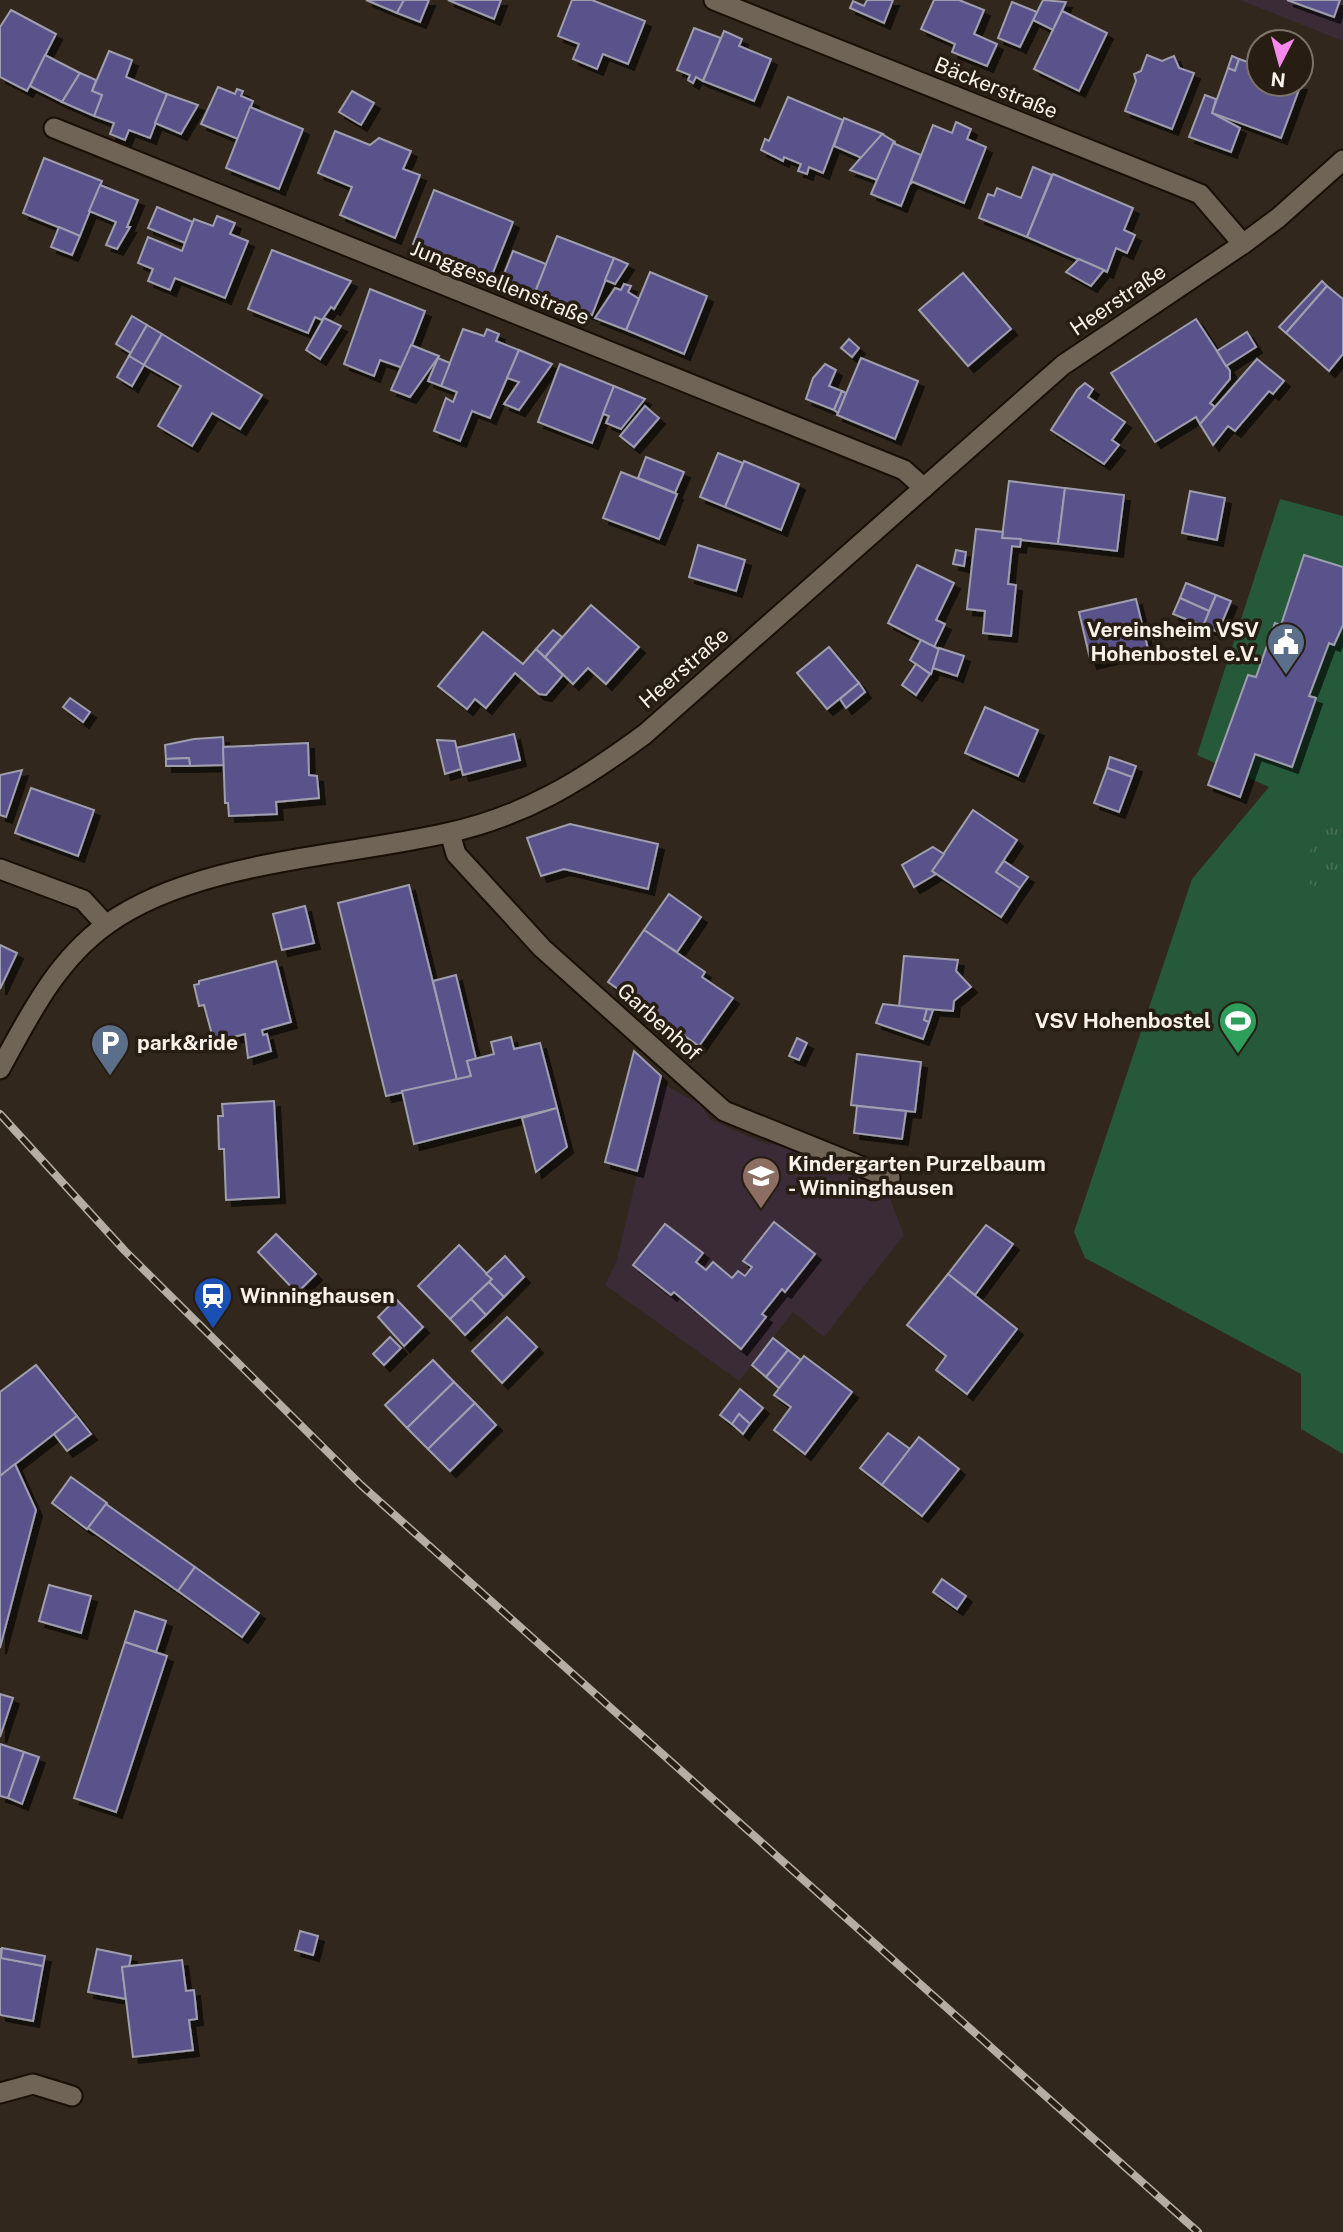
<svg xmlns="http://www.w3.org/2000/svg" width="1343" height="2232" font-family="'Public Sans',sans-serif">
<defs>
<pattern id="park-tufts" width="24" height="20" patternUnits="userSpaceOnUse" patternTransform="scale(1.75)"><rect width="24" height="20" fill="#26583a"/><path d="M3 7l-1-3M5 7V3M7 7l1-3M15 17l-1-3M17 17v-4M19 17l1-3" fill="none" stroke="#467057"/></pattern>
<filter id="shadow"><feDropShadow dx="6" dy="6" stdDeviation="0" flood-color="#0009"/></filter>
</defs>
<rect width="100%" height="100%" fill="#31271c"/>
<g fill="#3a2b36">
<path d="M1240,0H1343V41Z"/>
<path d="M659,1082L700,1104L711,1120L769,1145L777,1141L885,1186L904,1235L824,1337L793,1312L739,1381L605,1285L616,1263Z"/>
</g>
<path fill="#26583a" d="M1280,499L1343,516V1454L1301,1429V1374L1085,1258L1074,1232L1192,879L1269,787L1197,755Z"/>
<path fill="url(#park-tufts)" d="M1327,810L1343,817V898L1299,879Z"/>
<g fill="#5a528b" stroke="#9f9eaf" stroke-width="2" filter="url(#shadow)">
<path d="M366,0H404L397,13Z"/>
<path d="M404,0H429L420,22L397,13Z"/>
<path d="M448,0H501L494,19Z"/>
<path d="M572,0H592L645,21L628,64L603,54L597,69L573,59L579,44L558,36Z"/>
<path d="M867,0H893L884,23L850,8L853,1L864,6Z"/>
<path d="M934,0H959L984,10L974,34L997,44L987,66L952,52L955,44L921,29Z"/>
<path d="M1043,0L1066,2L1053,30L1033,20Z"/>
<path d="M1287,0H1340L1334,17Z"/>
<path d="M1012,2L1037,12L1020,47L998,38Z"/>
<path d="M11,10L56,34L27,91L0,77V27Z"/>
<path d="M1062,11L1107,33L1079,91L1034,69Z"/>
<path d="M694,28L721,38L703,81L696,77L693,83L688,80L690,75L677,70Z"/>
<path d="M724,31L742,39L739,46L771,59L754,101L703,81Z"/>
<path d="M109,51L132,60L126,77L167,94L150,138L129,130L125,140L110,134L114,123L94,116L102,95L92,91Z"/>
<path d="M45,55L80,73L62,102L30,86Z"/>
<path d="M1147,55L1162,61L1174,56L1179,68L1194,73L1172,129L1125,111L1136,81L1134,74L1141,71Z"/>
<path d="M1232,56L1239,59L1235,71L1228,68Z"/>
<path d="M1239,59L1259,66V84H1301L1281,138L1212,113L1228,68L1235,71Z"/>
<path d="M80,73L96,80L92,91L102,95L94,116L62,102Z"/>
<path d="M218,87L235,94L237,89L243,91L241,96L253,101L238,139L201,124Z"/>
<path d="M352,91L374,103L361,125L339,112Z"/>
<path d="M167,94L198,105L181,134L155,123Z"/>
<path d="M1205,95L1216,99L1212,113L1240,128L1231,152L1189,137Z"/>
<path d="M788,97L843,120L823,173L809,167L807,174L798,171L801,164L784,157L783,161L761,150L765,139L769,141Z"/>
<path d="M250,107L303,129L279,189L226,168Z"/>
<path d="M844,118L883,134L862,158L834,146Z"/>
<path d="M956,122L971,129L967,139L986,147L964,203L913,182L910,184L933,125L952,133Z"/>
<path d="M335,131L370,145L379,138L411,151L403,169L420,175L395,238L340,215L352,187L318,173Z"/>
<path d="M882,134L895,142L877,180L850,170Z"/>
<path d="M893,143L921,155L901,206L871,194Z"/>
<path d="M44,158L102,181L80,236L23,213Z"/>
<path d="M1033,167L1052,175L1027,237L979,218L988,194L994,196L997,188L1021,198Z"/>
<path d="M1053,174L1133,208L1124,230L1135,235L1127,253L1116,248L1107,272L1027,237Z"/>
<path d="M100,185L138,200L127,227H130L117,249L106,245L116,222L89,211Z"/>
<path d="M434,190L513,222L492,275L413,244Z"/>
<path d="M157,207L193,222L185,243L148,228Z"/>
<path d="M217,216L235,223L230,234L248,241L225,298L175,278L170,290L148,281L153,269L138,263L148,237L182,251L194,219L213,226Z"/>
<path d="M59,227L80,236L72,255L51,247Z"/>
<path d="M557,236L614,258L592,315L535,292Z"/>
<path d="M272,250L351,281L334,309L331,307L322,320L315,317L308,333L248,309Z"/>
<path d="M513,251L546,264L535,292L502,279Z"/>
<path d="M614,258L628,264L615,284L605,280Z"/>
<path d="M1079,259L1104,270L1091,286L1066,272Z"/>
<path d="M650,272L707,296L684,354L626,330Z"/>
<path d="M963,273L1011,329L968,366L919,310Z"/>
<path d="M1322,281L1327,286L1286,333L1279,327Z"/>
<path d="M624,284L631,286L628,292L639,299L626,330L595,318L615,288L621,290Z"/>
<path d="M1327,286L1343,299V354L1329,371L1286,333Z"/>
<path d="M370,289L425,311L403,368L380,360L374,376L344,364Z"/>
<path d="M132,316L147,325L131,353L116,344Z"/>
<path d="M324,318L341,326L320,359L306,350Z"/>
<path d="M1196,319L1230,371V379L1210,403L1215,407L1200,424L1196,417L1155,442L1111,373Z"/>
<path d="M147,325L162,334L144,365L129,356Z"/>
<path d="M463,329L484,336L487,329L499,334L496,341L519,350L490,418L472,411L460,441L434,431L446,398L453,402L457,392L441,386Z"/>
<path d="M1247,332L1256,347L1226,366L1217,351Z"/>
<path d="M162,334L262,395L240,429L212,413L192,446L158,426L181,386L144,365Z"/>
<path d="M849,339L859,348L852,357L841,348Z"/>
<path d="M411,345L439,356L410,397L391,390Z"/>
<path d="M519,350L552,364L519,410L504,404L519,382L507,378Z"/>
<path d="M129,356L144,365L132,386L117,377Z"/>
<path d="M438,358L450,363L441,386L428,381Z"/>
<path d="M861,358L918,381L895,439L837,415Z"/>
<path d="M1257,359L1284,381L1273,394L1269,391L1235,431L1228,426L1213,445L1200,424Z"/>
<path d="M560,364L614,386L592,443L538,422Z"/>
<path d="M825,364L836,370L829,386L842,391L834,410L806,399L813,378Z"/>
<path d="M1085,383L1093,389L1088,397L1125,422L1112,440L1119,445L1104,464L1051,430L1077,390Z"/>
<path d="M614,386L645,399L621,429L606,423L609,416L603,414Z"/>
<path d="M842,391L846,393L838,413L834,410Z"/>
<path d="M645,406L659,418L634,447L620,436Z"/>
<path d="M718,453L743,463L725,507L700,497Z"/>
<path d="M646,457L684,472L675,493L638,478Z"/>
<path d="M744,461L799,484L781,530L725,507Z"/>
<path d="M621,472L677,494L659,539L603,518Z"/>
<path d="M1009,481L1065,488L1058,544L1002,538Z"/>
<path d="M1065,488L1124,495L1117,551L1058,544Z"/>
<path d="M1190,491L1225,498L1217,540L1182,533Z"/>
<path d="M976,529L1003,532L1002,538L1021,539L1020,547L1012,546L1008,584L1016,585L1011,636L983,633L985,611L967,609Z"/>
<path d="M698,545L745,560L736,591L689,577Z"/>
<path d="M956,550L966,552L964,566L953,564Z"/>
<path d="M1304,555L1343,567V625L1334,645L1329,643L1309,696L1316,698L1292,767L1255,754L1240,797L1208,785L1248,675L1256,677L1275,623L1281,625Z"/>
<path d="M917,565L954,583L936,620L945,624L934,647L888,623Z"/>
<path d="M1186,583L1216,595L1209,611L1180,598Z"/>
<path d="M1216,595L1231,601L1218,632L1203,626Z"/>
<path d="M1180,598L1209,611L1203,626L1173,614Z"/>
<path d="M1136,599L1148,649L1091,663L1079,612Z"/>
<path d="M591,605L639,647L606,684L588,668L573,684L545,657Z"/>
<path d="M553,630L562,637L545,657L536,649Z"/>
<path d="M483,632L523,664L536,649L563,675L546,695L539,694L515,673L486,708L475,699L467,709L438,686Z"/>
<path d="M921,640L939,649L931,674L910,660Z"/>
<path d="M829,647L859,683L827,709L797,673Z"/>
<path d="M939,648L964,656L957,676L933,668Z"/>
<path d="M916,664L930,674L916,695L902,685Z"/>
<path d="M859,683L865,692L846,708L840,699Z"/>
<path d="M70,698L90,712L83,722L63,707Z"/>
<path d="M985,707L1038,730L1018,776L965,753Z"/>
<path d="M514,734L520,760L463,775L456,748Z"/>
<path d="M223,737L224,765L190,766L189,758L166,759L165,745L194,739Z"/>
<path d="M437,740L455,741L461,769L445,774Z"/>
<path d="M308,743L309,775L317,776L319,798L276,802L277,814L229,816L228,803H225L223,747Z"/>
<path d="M1110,757L1136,766L1132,777L1107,768Z"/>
<path d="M189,758L190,766H166V759Z"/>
<path d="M1107,768L1132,777L1119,812L1094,803Z"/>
<path d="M22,770L6,817L0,815V775Z"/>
<path d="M31,788L94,810L78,856L15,833Z"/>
<path d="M973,810L1017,840L996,872L1020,888L1001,917L932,871Z"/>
<path d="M570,824L658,844L648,889L564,869L541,876L527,838Z"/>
<path d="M933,847L944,854L932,871L936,874L914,887L902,865Z"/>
<path d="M1004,861L1028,877L1020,888L996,872Z"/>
<path d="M409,885L457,1080L386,1096L338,903Z"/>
<path d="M669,894L701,917L677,952L644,930Z"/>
<path d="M305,906L314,943L282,950L273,914Z"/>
<path d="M644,930L705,972L702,977L733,998L699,1046L608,982Z"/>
<path d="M0,945L17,953L0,989Z"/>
<path d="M904,956L958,960L956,971L971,987L954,1001L953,1011L899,1007Z"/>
<path d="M276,961L291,1022L262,1030L263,1035L267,1034L271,1051L248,1058L245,1034L214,1042L204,1005L199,1006L194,985L199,984V981Z"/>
<path d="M456,975L476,1059L467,1061L471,1076L457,1080L433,981Z"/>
<path d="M883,1004L927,1009L924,1020L929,1022L923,1039L876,1023Z"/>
<path d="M927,1009L933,1010L929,1022L924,1020Z"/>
<path d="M511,1037L514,1049L540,1043L557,1108L414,1144L402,1091L471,1076L467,1061L494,1054L491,1042Z"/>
<path d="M797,1038L807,1043L799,1060L789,1056Z"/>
<path d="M634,1051L661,1076L637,1171L605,1162Z"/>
<path d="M857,1054L921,1062L915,1112L851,1105Z"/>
<path d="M274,1101L279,1197L226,1200L224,1149H219L218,1116H223L222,1104Z"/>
<path d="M857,1106L906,1111L902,1139L854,1133Z"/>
<path d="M557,1108L567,1147L536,1172L522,1118Z"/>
<path d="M774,1222L815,1254L785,1292L782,1289L762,1314L766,1317L741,1349L674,1292L671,1295L633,1265L665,1224L703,1253L696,1262L706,1270L713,1262L732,1278L738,1271L745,1276L752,1267L743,1261Z"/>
<path d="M986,1225L1013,1244L975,1295L948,1274Z"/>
<path d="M276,1234L316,1274L297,1293L258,1252Z"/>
<path d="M459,1245L492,1279L450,1319L418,1286Z"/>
<path d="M505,1256L524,1277L504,1297L489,1282L492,1279L486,1274Z"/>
<path d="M948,1274L1017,1329L967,1394L936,1370L946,1356L907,1325Z"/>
<path d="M489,1282L504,1297L486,1315L471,1299Z"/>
<path d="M396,1299L423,1327L404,1346L378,1317Z"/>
<path d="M471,1299L486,1315L465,1335L450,1319Z"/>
<path d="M507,1317L537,1347L502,1383L472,1351Z"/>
<path d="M390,1337L401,1348L384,1365L373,1354Z"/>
<path d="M773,1338L788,1350L766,1377L752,1365Z"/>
<path d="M788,1350L801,1360L779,1388L766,1377Z"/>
<path d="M804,1356L852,1392L805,1454L774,1430L791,1407L774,1395Z"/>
<path d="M433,1360L454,1382L407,1428L385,1405Z"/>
<path d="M36,1365L77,1416L0,1476V1392Z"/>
<path d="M454,1382L475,1403L428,1449L407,1428Z"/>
<path d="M740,1389L763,1408L750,1424L739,1414L732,1424L720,1415Z"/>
<path d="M475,1403L496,1425L450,1471L428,1449Z"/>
<path d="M739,1414L750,1424L743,1434L732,1424Z"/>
<path d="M77,1416L91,1434L67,1451L54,1434Z"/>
<path d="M888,1433L910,1449L882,1485L860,1468Z"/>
<path d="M919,1437L959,1469L922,1516L882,1485Z"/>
<path d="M15,1464L36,1510L0,1648V1476Z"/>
<path d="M71,1477L107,1503L87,1529L52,1503Z"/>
<path d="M106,1504L195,1567L178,1591L88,1528Z"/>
<path d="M195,1567L259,1613L242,1637L178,1591Z"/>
<path d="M942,1579L966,1596L957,1609L933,1592Z"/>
<path d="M49,1585L91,1596L81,1633L39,1621Z"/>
<path d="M135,1611L166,1621L156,1652L125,1642Z"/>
<path d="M125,1642L167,1656L116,1812L74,1798Z"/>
<path d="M0,1694L13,1698L0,1737Z"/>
<path d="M0,1744L24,1752L8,1798L0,1796Z"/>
<path d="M24,1752L39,1757L22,1804L8,1798Z"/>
<path d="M300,1931L318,1936L313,1955L295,1950Z"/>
<path d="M0,1948L1,1958L43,1966L33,2021L0,2015Z"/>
<path d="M2,1948L45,1956L43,1966L1,1958Z"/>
<path d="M97,1949L131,1956L129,1967H122L126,1999L88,1992Z"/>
<path d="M182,1960L186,1991L194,1990L197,2019L189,2020L193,2050L133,2057L122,1967Z"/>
</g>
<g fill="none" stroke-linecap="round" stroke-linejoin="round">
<defs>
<g id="minor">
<path d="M714,0L1200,194L1243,244"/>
<path d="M54,128L904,470L924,488"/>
<path d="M450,833L456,854L542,948L724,1111L890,1178"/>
<path d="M0,869L83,900L106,925"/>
<path d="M0,2093L33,2084L72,2096"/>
</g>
<path id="tertiary" d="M0,1069C29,1016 56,961 106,925C194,861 342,857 447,833C523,817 583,780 645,734L1063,365L1243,244L1278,218L1343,160"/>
</defs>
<use href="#minor" stroke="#190f06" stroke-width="23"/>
<use href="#tertiary" stroke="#190f06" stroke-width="23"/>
<use href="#minor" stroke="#706457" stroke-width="19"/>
<use href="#tertiary" stroke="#706457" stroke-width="19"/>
<defs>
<path id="rail" d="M0,1114L125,1251L361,1485L1198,2232"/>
</defs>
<use href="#rail" stroke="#b6aea5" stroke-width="8"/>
<use href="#rail" stroke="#271d12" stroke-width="5" stroke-dasharray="16" stroke-linecap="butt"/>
</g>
<defs>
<symbol id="civic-pin" viewBox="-11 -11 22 30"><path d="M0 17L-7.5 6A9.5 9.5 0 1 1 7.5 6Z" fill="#5c6f8a" stroke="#271d12"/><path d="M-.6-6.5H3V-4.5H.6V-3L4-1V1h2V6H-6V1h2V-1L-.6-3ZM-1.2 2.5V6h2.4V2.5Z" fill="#fff"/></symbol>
<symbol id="stadium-pin" viewBox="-11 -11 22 30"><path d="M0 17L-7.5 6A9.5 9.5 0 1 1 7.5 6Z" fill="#2e9e5b" stroke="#271d12"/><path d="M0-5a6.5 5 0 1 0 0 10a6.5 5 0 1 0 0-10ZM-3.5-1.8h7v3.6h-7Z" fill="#fff"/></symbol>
<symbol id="parking-pin" viewBox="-11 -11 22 30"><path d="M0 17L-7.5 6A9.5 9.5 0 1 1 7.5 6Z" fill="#5c6f8a" stroke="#271d12"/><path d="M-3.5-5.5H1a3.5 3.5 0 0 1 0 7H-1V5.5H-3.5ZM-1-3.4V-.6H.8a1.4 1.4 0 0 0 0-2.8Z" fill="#fff"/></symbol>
<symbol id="school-pin" viewBox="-11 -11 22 30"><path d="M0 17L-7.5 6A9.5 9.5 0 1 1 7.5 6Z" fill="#8d6e63" stroke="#271d12"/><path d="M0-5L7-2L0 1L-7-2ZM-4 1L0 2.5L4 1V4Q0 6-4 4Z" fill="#fff"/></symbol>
<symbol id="station-pin" viewBox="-11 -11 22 30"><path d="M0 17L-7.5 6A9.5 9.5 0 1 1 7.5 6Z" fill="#1a4fb4" stroke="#271d12"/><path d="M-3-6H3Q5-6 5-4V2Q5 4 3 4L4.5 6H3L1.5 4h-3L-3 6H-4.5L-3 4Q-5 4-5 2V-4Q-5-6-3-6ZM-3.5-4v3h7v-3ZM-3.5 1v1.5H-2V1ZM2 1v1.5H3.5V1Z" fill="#fff"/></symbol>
</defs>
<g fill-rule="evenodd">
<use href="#civic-pin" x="1264" y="620" width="44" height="60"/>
<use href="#stadium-pin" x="1216" y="999" width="44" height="60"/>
<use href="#parking-pin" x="88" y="1021" width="44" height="60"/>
<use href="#school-pin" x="739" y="1154" width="44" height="60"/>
<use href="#station-pin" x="191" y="1274" width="44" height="60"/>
</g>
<g text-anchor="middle" stroke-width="7" stroke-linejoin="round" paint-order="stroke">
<g font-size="21" fill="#f9f2ea" stroke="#271d12">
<text transform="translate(996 88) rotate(22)" y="7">Bäckerstraße</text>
<text transform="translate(500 283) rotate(22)" y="7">Junggesellenstraße</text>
<text transform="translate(1118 300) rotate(-34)" y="7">Heerstraße</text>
<text transform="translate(684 668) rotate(-41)" y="7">Heerstraße</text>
<text transform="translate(659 1022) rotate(42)" y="7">Garbenhof</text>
</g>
<g font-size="21" font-weight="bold" fill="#f9f2ea" stroke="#271d12" text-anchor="start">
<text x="1259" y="637" text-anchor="end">Vereinsheim VSV<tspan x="1259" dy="24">Hohenbostel e.V.</tspan></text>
<text x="1211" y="1028" text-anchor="end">VSV Hohenbostel</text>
<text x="137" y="1050">park&amp;ride</text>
<text x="788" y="1171">Kindergarten Purzelbaum<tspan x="788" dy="24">- Winninghausen</tspan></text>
<text x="240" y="1303">Winninghausen</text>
</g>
</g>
<g transform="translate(1280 63) rotate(186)"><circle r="33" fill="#271d12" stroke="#7b7268" stroke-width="2"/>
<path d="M0-5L12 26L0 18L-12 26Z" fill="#f788ec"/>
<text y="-10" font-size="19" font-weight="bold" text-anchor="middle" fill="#f9f2ea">N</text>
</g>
</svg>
